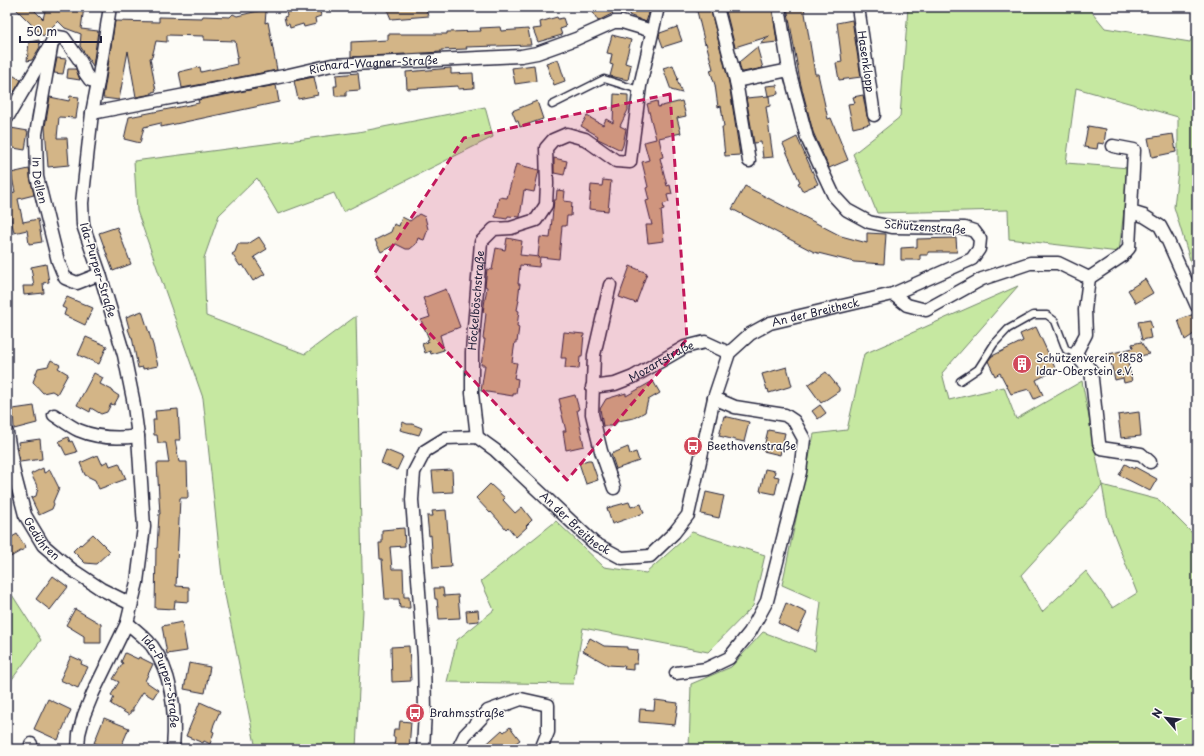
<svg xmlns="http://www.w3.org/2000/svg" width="1204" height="756" font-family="'Playpen Sans',sans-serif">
<rect width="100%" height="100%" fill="#fdfcf7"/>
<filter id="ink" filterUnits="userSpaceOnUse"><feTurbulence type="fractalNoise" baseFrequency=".025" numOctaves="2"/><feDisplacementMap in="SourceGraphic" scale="8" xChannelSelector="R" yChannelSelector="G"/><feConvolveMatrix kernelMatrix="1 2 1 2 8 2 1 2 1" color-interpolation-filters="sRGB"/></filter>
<g filter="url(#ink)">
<g fill="#c6e8a1" stroke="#74856e">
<path d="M908,7H1088L1105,28L1190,42L1197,27V283L1174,207L1178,171V117L1076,88L1066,163L1129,168L1119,252L1009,239L1008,210L877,213L853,154L900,117Z"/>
<path d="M485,107L493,137L343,212L334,193L278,214L257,178L219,215L204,258L206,316L305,354L356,316L363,610L356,749H256L223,585L203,398L137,211L134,161L358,132Z"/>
<path d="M1018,286L942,373L949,400L1004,387L1016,419L1082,381L1102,486L1021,575L1042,612L1086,571L1113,608L1137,593L1108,519L1102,485L1159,500L1197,538V749H689L691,684L731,667L763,632L815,651L821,602L782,585L814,434L847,430L864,354Z"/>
<path d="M556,521L604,567L646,573L692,532L765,555L753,606L708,652L583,628L573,684L447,682L457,640L494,610L481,581Z"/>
<path d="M7,587L41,640L7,686Z"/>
</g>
<g fill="#d3b587" stroke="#22223b">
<path d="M14,7H31L43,19L46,7H84L81,29L98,31L93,66L80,46L81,34L65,28L58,21L43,36Z"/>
<path d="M302,7H312V9L319,7L321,16L315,18L316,24L304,27L303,24L290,28L289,24L286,25L284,17L287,16L286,12L302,8Z"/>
<path d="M386,7H424L429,16L391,19Z"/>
<path d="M590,7H625L598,21Z"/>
<path d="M632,7H640L650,10L646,22L629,15Z"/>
<path d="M696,7H710L729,83L740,155L725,156L722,127H724L721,106L718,107L715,85L710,70L713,69L706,43L705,44Z"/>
<path d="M725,7H772L777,42L760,44L770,36L735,47Z"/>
<path d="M787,7H804L815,74H818L828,119L831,118L848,160L829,168L813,132L800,81Z"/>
<path d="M261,8L266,12L265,23L268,22L277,70L182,88L179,72L200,67L201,72L237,64L236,58H238L235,41L204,40V36L167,35V42L156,41L152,57L150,58L156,91L152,92V94L136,97L128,51L119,100L103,98L115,21L159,22V17L202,18L203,16L230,17L233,14L237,16L258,11Z"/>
<path d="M557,17L558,19L563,18L566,27L560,29L562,35L538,42L533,29L541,28L540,22Z"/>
<path d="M852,20L861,77L839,80L836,63L842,62L837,23Z"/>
<path d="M500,27L501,31L528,29L531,45L466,47L467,49L441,50V52L351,57V42L388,40V34H447V32L481,31L480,28Z"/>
<path d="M677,27L682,41L663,47L659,36L660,33Z"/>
<path d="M612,35L631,40L625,63L631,65L628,80L610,76L613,65L610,64L612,54L607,53Z"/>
<path d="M39,40L40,47L32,60L27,61L29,42Z"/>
<path d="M757,47L763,68L743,72L741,71L739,62Z"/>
<path d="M57,58L66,59L63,74L54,73Z"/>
<path d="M558,59L565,81L554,85L546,63Z"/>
<path d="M534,65L536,81L515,84L512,68Z"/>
<path d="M673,65L678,79L677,80L682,93L671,90L663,68Z"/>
<path d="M451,68V74L473,73L474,88L458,89V86L407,89L406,72Z"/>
<path d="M68,69H76L80,80L67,78Z"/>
<path d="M7,72L21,80L14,92L9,89L11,84L7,82Z"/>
<path d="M358,73L360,90L346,91V96H335L334,86H337L336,75Z"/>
<path d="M314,77L318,95L298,99L294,81Z"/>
<path d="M276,85L279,102L161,127V123L144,127L140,143L124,139L129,117L199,103L198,100Z"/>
<path d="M777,85L778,94L768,96L766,86Z"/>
<path d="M614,94L628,95V110L620,126L626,129L623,145L621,150L598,139L597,138L598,136L581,126L587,116L603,125L606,119L613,123Z"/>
<path d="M863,95L867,116L870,124L853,128L848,104L855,103L853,97Z"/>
<path d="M70,96L79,97L76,118L59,117L57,138H67L69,165L48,167L45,127L50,97L69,101Z"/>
<path d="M769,96L770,106L766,107L773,157L763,158L761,142L754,143L746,98Z"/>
<path d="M537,101L543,119L520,127L518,121H516L512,111Z"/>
<path d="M657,101L658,107L682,101L686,116L677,118L681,133L659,138L663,157L660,158L667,186L670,185L672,194L667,195L669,202L663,204L664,209L661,210L664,241L648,243L646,225H652L646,201L649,200L646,188L648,187L642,162L649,160L644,142L656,139L647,104Z"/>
<path d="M1088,126L1106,129L1104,144L1098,143L1097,149L1084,147Z"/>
<path d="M11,128L28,131L25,150L8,147Z"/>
<path d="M1173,134L1176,152L1152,157L1148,138Z"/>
<path d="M797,137L818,184L802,191L798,183L800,182L783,144Z"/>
<path d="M554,158L567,161L564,175L554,173Z"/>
<path d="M516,164L539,170L534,192L524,190L520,217L508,216L507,219L495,217L499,197L507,198Z"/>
<path d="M29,169L34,195L18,199L23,222L38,219L42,242L29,244L27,230L14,233L7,199V194L15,192L11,173Z"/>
<path d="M603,180L611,181L608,211L589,209L591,185L602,186Z"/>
<path d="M745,186L841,236L867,243V233L886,234L884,264L854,262L814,252L732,209Z"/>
<path d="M557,190L565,191L564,201L572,202L571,216H567L566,226H562L559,259L540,257L539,267L520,265L518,284H520L518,300H519L517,310L519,311L517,326L519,327L517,342H515L512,362L517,363L514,378L518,379L516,394H513V396L481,391L485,365H481L485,339H483L486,313L483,312L487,287L485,286L487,269L492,270L496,248L505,250L507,238L522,241L520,255L539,257L538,256L540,237L550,238L554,200H556Z"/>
<path d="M419,214L425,217L428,229L424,240L418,238L416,244L410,249H406L396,244L381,252L375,240L391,232L394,224L399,226L402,217L410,221Z"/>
<path d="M117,227L131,264L113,271L99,233Z"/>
<path d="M259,237L267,249L254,257L265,274L253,281L243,265L240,266L232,254L235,252L238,244H248Z"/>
<path d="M956,238L957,252H928V255H920V260H901V248L917,247V239Z"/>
<path d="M46,264L49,282L43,283L44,293L24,295L23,286H34L31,267Z"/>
<path d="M630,266L647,273L636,303L619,297Z"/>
<path d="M1145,279L1153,293L1136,303L1128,290Z"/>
<path d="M446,289L460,327L440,335L444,350L431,354L430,351L425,353L422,344L428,342L427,340L429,339L421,320L430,317L423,298Z"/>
<path d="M67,297L93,308L85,325L64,315L66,309L62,307Z"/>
<path d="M142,311L153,345L158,366L143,369V367L138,368L132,337H131L128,329L129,328L126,317Z"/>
<path d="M1194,314L1197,325V332L1185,340L1178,320Z"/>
<path d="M1150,320L1152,328L1149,329L1151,338L1142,340L1138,322Z"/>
<path d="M1036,327L1056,370L1036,380L1043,395L1034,399L1029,389L1011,394L1000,373L995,376L988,361L992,356L1023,341L1020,334Z"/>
<path d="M564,332L584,334L582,357H580L579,369L565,368L566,358H561Z"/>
<path d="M86,337L107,346L99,364L78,355Z"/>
<path d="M1141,342L1149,354L1127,359L1132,381L1124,383L1123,378L1115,380L1109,354L1133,348L1132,344Z"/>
<path d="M51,360L60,365L58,368L68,374L57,394L52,391L43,393L33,382L38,368L48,366Z"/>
<path d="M787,367L792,386L769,393L768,389L767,390L762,374Z"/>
<path d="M826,372L839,388V391L821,403L808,385Z"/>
<path d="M94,373L103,378L100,384L112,390L113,392L119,396L114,405L111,404L107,412L101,414L91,408L90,412L77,405Z"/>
<path d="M653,381L660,393L648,400L645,412L634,418L618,421L614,426H603L600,409L606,399L626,393V396Z"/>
<path d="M575,395L579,409L577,410L584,446L566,450L563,431H566L560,407H561L559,399Z"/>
<path d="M820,405L826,413L818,419L812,411Z"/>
<path d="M34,406L37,423L14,429L13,409Z"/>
<path d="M178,409L180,440H175L179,462H187L188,498H180L176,586L189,587V602L175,601L174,609L155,608L156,548H157L159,514H160L157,463H169L166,443H158L157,435H154L153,420H156L155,411Z"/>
<path d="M1139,412L1141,436L1121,438L1118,415Z"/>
<path d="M724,416L749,422L744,442L719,436Z"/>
<path d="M403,422L407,424H412L422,428L419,435L400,430Z"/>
<path d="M768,430L785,433L780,455L763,451Z"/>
<path d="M68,437L70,442L72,441L77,452L66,455L59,441Z"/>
<path d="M40,439L42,459L20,462L17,447H19L18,442Z"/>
<path d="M628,447L630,454L636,452L639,461L616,469L611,454Z"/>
<path d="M386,450L403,457L397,470L381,463Z"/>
<path d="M98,455L102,464L108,461L110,466L119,463L126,479L99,489L95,480L85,475L80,463Z"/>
<path d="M588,460H591L598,480L586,484L579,463Z"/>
<path d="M1125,464L1134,469L1135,467L1157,479L1150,491L1119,475Z"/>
<path d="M43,468L44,473L50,470L59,488L53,502L54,504L52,509L39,515L31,498L36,496L38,488L31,474Z"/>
<path d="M765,469L775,471L774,476L779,477L775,494L760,491Z"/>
<path d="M452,470L453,492L434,493L432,471Z"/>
<path d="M490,484L505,498L503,500L515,513L522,507L532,520L526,526L527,527L516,537L508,527L506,529L491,512L490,513L476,498Z"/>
<path d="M706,492L724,496L719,518L701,514Z"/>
<path d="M629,502L631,507L641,504L644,513L612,524L607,508Z"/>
<path d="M446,510L451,567L433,568L431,535L429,536L427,516H433L432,511Z"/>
<path d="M404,528L405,546L390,547L392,569H403L404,597H409L410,608H400L399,599H385L382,559H380L379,543H382V530Z"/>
<path d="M17,534L26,548L7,559V540Z"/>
<path d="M93,534L110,551L96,564L85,563L73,551L80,544L81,545Z"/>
<path d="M53,576L68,587L50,610L36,599Z"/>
<path d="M434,588H443L444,596L458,595L460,618L439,619L437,599H435Z"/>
<path d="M786,603L807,613L798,632L778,623Z"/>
<path d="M75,609L101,624V643H84V636L66,625Z"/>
<path d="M478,610L479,621L467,622L466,611Z"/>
<path d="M182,622L187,651L167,654L162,626Z"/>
<path d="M590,638L604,646L627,647V649L638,650L637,664H633V670L624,669L625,666L608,665L583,651Z"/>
<path d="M409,646L411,681L392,682L391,647Z"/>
<path d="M125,653L138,659L139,657L153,664L145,681L158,690L153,698L143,692L133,708V711H131L129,715L111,704L114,697L111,695L119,682L113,679L123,663L121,662Z"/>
<path d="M71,656L82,661L81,664L88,667L78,688L60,680Z"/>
<path d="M189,663L210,667L205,693L184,689Z"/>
<path d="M48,699L71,710L58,740L34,729Z"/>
<path d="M655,700L678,703L675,725L639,722L640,709L654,710Z"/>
<path d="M200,702L220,711L214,724L212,731L214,732L210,744L204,741L203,743L186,736Z"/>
<path d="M104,718L129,728L120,749H110L94,743Z"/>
<path d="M400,721L411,722L409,749H395V748H394L395,737H393L394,729H399Z"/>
<path d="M510,727L520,740L513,745L516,749H481L502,730L504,732Z"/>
</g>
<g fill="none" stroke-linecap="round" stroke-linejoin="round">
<defs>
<g id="service">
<path d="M552,105L604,79L639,90"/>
<path d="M960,381L978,369L994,344L1008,329L1033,315H1047L1055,321L1066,350L1076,353"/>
</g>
<g id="minor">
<path d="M717,7L736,81L749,161"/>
<path id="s1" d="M858,7L874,115"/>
<path id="s2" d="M52,42L36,134L37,177L58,261L65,278L77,283L100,274"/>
<path d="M736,81L789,70"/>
<path id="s3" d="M92,113L284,76L332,65L521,56L537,53L576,39L614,22H622L652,31"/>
<path d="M7,118L52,42L58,37L64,38L81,62L85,73L90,80L98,82"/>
<path d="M1131,212L1144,216L1160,226L1168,241L1197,306"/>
<path d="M1089,278L1085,310L1086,334L1076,353L1081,361L1091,370L1099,443L1101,448L1141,454L1150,462"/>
<path d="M1089,278L1122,256L1129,248L1134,150L1113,146"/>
<path d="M610,285L594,355L592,414L601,451L614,488"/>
<path d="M893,294L907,305L926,310L982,279L1030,263H1058L1089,278"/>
<path id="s4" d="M592,387L615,384L633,377L685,347L705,342L729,353"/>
<path d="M54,415C62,420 70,426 78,430C97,438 118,439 138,436"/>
<path id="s5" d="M7,433L14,473L25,515L43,545L71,569L101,589L131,604"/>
<path id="s6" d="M477,437L472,393V352L481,242L494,229L511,228L536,220L546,205L547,184L546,148L553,140L567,134L585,139L616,161L630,162L640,86L658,7"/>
<path id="s7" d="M127,623C136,630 145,637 152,646C173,675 176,714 173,749"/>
<path d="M676,673L706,669L729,658L750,632L767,601L800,472L804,439L794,421L785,415L735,407L714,398"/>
<path d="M31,749V744"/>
<path d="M78,749L79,734L84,715L93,693L127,623L137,582L144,527L138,436L133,399L124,355L100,274L83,225L82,203L92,113L98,82L110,7"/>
<path id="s8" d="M423,749L425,711L424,657L412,500L414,472L425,451L446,438L477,437L495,450L594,543L622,558L650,556L674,533L688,515L714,398L729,353L750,334L770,323L893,294L972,259L979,249L980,239L974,231L965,228L892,227L869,222L847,210L834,196L807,138L789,70L779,7"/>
<path d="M458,749L465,735L488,711L521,699L548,705V732L541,749"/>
</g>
</defs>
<use href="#service" stroke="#22223b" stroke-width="9"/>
<use href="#minor" stroke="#22223b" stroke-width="15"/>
<use href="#service" stroke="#fdfcf7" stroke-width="6"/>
<use href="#minor" stroke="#fdfcf7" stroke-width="12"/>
</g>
</g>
<path fill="#c2185b" fill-opacity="0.2" stroke="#c2185b" stroke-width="3" stroke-dasharray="8 5" stroke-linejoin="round" d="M670,94L687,339L567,480L374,274L464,138Z"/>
<defs>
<symbol id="building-disc" viewBox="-11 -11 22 22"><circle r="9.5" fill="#d1495b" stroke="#fdfcf7"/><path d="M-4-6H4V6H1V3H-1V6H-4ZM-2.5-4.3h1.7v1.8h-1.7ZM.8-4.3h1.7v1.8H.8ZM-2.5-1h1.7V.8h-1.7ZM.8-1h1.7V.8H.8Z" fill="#fff"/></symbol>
<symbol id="bus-disc" viewBox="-11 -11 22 22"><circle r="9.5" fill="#d1495b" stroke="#fdfcf7"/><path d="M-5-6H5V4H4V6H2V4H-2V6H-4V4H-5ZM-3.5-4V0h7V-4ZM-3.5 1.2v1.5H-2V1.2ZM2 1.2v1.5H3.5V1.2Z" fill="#fff"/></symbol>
</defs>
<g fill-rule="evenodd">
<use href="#building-disc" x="1011" y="353" width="22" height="22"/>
<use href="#bus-disc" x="682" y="435" width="22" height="22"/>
<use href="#bus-disc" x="404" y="702" width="22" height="22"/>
</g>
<g text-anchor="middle" stroke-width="3" stroke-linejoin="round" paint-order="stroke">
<g font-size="11" fill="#22223b" stroke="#fdfcf7">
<text dy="4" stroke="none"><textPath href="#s1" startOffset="55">Hasenklopp</textPath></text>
<text dy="4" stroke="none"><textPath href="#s3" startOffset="286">Richard-Wagner-Straße</textPath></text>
<text dy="4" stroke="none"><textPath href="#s2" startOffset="140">In Dellen</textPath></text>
<text transform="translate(925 227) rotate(4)" y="4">Schützenstraße</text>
<text transform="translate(98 270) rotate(73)" y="4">Ida-Purper-Straße</text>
<text dy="4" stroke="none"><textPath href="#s6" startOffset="137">Höckelböschstraße</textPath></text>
<text dy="4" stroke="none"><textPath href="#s8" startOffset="896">An der Breitheck</textPath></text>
<text dy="4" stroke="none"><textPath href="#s4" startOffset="75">Mozartstraße</textPath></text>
<text dy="4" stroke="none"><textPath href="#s8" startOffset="488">An der Breitheck</textPath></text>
<text dy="4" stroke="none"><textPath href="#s5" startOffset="113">Gedühren</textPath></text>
<text dy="4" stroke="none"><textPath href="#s7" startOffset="71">Ida-Purper-Straße</textPath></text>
</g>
<g font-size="11" fill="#22223b" stroke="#fdfcf7" text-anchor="start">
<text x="1036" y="362">Schützenverein 1858<tspan x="1036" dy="13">Idar-Oberstein e.V.</tspan></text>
<text x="707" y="450">Beethovenstraße</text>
<text x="429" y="717">Brahmsstraße</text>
</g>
</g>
<rect width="1204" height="756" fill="none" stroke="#fdfcf7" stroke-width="24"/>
<rect x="12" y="12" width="1180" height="732" fill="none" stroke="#22223b" stroke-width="1.5" filter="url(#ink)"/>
<g transform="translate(1166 718) rotate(298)" stroke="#fdfcf7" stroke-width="3" paint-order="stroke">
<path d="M0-3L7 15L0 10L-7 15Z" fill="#22223b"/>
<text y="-6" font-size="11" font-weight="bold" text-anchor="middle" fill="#22223b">N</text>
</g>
<path d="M20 36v6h81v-6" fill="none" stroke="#22223b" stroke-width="2"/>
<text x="26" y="36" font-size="12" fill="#22223b" stroke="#fdfcf7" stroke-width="3" paint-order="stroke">50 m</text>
</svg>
